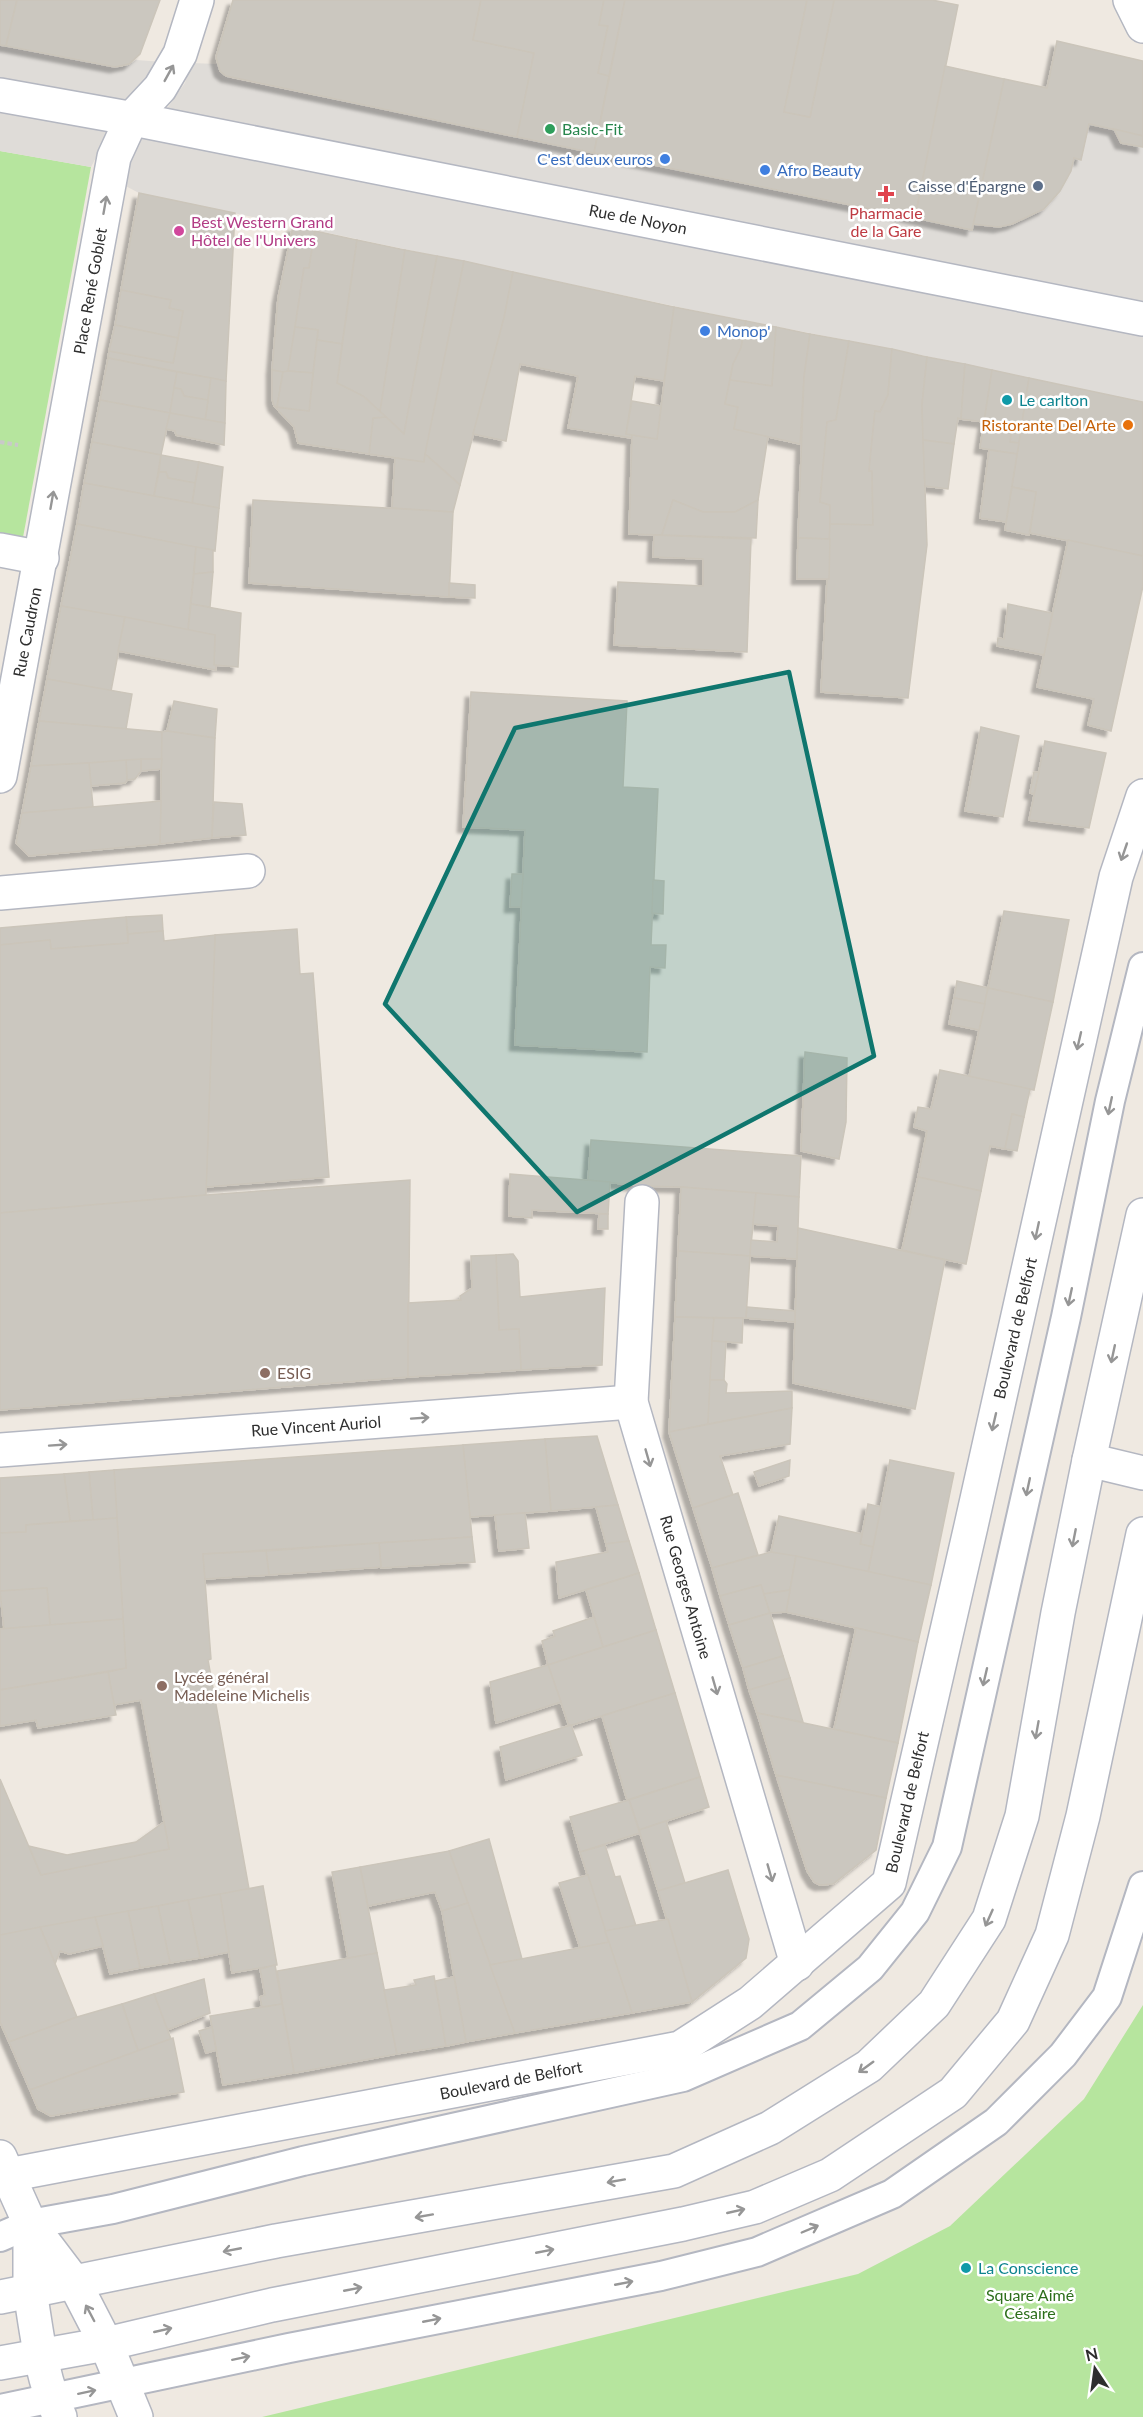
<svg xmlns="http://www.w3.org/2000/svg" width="1143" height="2417" font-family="Lato,sans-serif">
<defs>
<filter id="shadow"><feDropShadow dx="-5.5" dy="5.5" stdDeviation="1.5" flood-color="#0004"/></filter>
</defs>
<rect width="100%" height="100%" fill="#efe9e1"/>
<g fill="#b6e59e">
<path d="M0,151L91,167L22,543L0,538Z"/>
<path d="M1143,2005V2417H262L858,2274L950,2226L1084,2099Z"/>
</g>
<g fill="#dfdcd8">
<path d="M0,45L115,67H123L136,60L164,62L105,140L91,167L0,151Z"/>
<path d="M191,63L217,64L226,76L233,79L972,229L973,224L999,227L1012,224L1044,209L1060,191L1071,171L1074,158L1081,160L1089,124L1143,136V402L892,349L702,312L139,193L118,182L136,136L157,123L185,83Z"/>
</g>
<g fill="#cbc7bf" stroke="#cbc5ba" stroke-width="1.5" filter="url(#shadow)">
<path d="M0,0H17L6,46L0,45Z"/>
<path d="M17,0H160L140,54L129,64L115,67L6,46Z"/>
<path d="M233,0H481L473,40L534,53L517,137L226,76L220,71L216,57Z"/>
<path d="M481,0H604L599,25L608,26L598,73L609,76L594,153L517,137L534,53L473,40Z"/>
<path d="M604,0H625L609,76L598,73L608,26L599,25Z"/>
<path d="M625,0H807L784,112L810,117L834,0H932L958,5L915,218L594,153Z"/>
<path d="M807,0H834L810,117L784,112Z"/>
<path d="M1057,41L1143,61V136L1089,124L1081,160L1074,158L1071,171L1060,191L1044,209L1012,224L999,227L973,224L1004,79L1047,88Z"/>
<path d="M945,66L1004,79L972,230L915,218Z"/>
<path d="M1114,129L1143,136V147L1121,143Z"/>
<path d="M139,193L235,213L226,381L108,358L109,351L173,363L183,311L169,308L171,300L121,290Z"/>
<path d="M293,226L315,231L309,268H304L288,373L272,370L278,298Z"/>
<path d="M315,231L357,240L342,344L317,340L318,330L295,327L304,268H309Z"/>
<path d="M357,240L405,250L380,412L363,396L337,383Z"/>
<path d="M405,250L437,256L404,434L380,412Z"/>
<path d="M437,256L464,261L424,462L369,454L373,418L386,417L404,434Z"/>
<path d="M464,261L513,272L504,318L460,485L425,454Z"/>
<path d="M513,272L674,307L664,381L635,376L626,434L632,435V438L568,428L578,376L520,364L506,441L473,434L504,318Z"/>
<path d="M121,290L171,300L169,308L183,311L178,338L115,325Z"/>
<path d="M674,307L746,321L741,348L733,364L725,404L738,407L734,429L768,436L758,500L735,512H703L673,500L662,535L629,534L632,435L657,439Z"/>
<path d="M746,321L776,327L772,386L730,380L733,364L741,348Z"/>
<path d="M115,325L178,338L173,363L109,351Z"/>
<path d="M295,327L318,330L313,373L288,371Z"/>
<path d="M776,327L810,334L804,377L800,444L734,429L738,407L725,404L730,380L772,386Z"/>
<path d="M810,334L849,341L836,420L827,422L820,502L830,505V539L798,538L804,377Z"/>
<path d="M317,340L342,344L337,383L363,396L386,417L373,418L369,454L298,443L294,427L275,407L309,411Z"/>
<path d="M849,341L892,349L888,395L880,412L875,411L869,471H872L873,525L830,524V505L820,502L827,422L836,420Z"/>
<path d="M892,349L927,357L922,405L927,545L908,698L821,692L830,524L873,525L872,471H869L875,411L880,412L888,395Z"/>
<path d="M927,357L965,364L961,419L958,418L954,444L923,440L922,405Z"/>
<path d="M108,358L177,372L170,413L100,400Z"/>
<path d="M965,364L992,370L984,422L961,419Z"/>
<path d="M272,370L283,372L277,407L274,406L272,399Z"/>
<path d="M992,370L1029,378L1019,443L1010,442L1011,433L1006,432L1008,426L984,422Z"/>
<path d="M288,371L313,373L309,411L277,407L283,372Z"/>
<path d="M177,372L211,378L208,400L184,396L181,389L174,388Z"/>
<path d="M211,378L226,381L225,423L205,420Z"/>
<path d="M1029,378L1143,402V556L1030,533L1036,492L1012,487Z"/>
<path d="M174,388L181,389L184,396L208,400L205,420L170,413Z"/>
<path d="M100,400L170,413L161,455L92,442Z"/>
<path d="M632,401L661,406L657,439L626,434Z"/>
<path d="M170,413L225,423L224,445L176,435L175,431L166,429Z"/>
<path d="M984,422L1008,426L1006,432L1011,433L1010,442L1019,443L1017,454L980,448Z"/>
<path d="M923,440L954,444L948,489L925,486Z"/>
<path d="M92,442L161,455L154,496L84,483Z"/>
<path d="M989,450L1017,454L1006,522L980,518Z"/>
<path d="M425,454L460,485L453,512L392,508L395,458L424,462Z"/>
<path d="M161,455L199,462L195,483L168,478L166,472H159Z"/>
<path d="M199,462L223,467L219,508L192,503Z"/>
<path d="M159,472H166L168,478L195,483L192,503L154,496Z"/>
<path d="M84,483L219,508L215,551L77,524Z"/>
<path d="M1012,487L1036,492L1029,535L1005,530Z"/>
<path d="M253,500L453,512L449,597L249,583Z"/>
<path d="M673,500L703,512H735L758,500L756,538L662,535Z"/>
<path d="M77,524L196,547L188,630L61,606Z"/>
<path d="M654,535L751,539L747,652L614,645L618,582L703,586V559L653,557Z"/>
<path d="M798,538L830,539L829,579H797Z"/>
<path d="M1068,540L1143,556V586L1111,731L1088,725L1094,699L1037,687Z"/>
<path d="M196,547L213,550V572L194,574Z"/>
<path d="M213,572L210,607L191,604L194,574Z"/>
<path d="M449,583L475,585V598L449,597Z"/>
<path d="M191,604L241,613L238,667L214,665L215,635L188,630Z"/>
<path d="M1008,604L1052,613L1044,655L997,646L998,638L1004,639Z"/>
<path d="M61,606L125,617L111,691L47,679Z"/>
<path d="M125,617L215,635L214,665H216V670L118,651Z"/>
<path d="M47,679L132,694L126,729L39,721Z"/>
<path d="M471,692L627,701L623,787L658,789L651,945H666L665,968L650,967L647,1052L515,1045L525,830L463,827Z"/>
<path d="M174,701L217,709L215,738L167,731Z"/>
<path d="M39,721L162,732V759L31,766Z"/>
<path d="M981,727L1019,736L1003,817L965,811Z"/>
<path d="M167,731L215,738L212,838L160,844L162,732Z"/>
<path d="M1045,741L1106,753L1089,828L1029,820Z"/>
<path d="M141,759H162L161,769L141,771Z"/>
<path d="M141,759V771L135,779L127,780L126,760Z"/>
<path d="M126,760L127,780L125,783L91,786L89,763Z"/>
<path d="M89,763L93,807L22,813L31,766Z"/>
<path d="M1034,772H1039L1034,794L1030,793Z"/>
<path d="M161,801L160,844L29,856L16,843L22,813Z"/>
<path d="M214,802L242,804L246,835L212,838Z"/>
<path d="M512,874H523L521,907H510Z"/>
<path d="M653,880L664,881L663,914L652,913Z"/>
<path d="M1004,911L1069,920L1053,1002L988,988Z"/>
<path d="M162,915L163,931L128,934L126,917Z"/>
<path d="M126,917L128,943L51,949L50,940L0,945V928Z"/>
<path d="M297,929L300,974L313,973L329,1177L206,1187L215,935Z"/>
<path d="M163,931L164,941L215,935L206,1195L0,1213V945L50,940L51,949L128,943V934Z"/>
<path d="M957,981L988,988L985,1004L954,998Z"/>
<path d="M988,988L1053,1002L1034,1090L969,1077Z"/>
<path d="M954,998L985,1004L979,1030L949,1024Z"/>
<path d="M805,1052L847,1058L846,1122L839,1159L801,1151Z"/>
<path d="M940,1070L1030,1089L1024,1117L1012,1114L1005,1149L990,1146L981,1191L918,1177L927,1131L914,1127L918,1107L931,1109Z"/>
<path d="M1012,1114L1024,1117L1017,1151L1005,1149Z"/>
<path d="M591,1140L801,1156L799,1197L681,1187L642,1186L588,1180Z"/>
<path d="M510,1174L610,1182L608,1214L532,1210V1218L509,1216Z"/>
<path d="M918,1177L981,1191L966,1264L902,1250Z"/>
<path d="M410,1180L408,1377L0,1410V1213L206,1195Z"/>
<path d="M681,1187L756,1193L750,1256L678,1251Z"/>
<path d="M756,1193L799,1197L797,1259L750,1256L751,1240L777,1242L778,1226L753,1224Z"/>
<path d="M599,1214H608V1229H598Z"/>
<path d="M798,1228L945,1260L915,1409L793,1383Z"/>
<path d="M678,1251L750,1256L746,1318L675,1317Z"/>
<path d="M513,1254L518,1261L520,1297L605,1288L602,1365L521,1370L519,1329L499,1330L496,1255Z"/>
<path d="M496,1255L499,1330L519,1329L521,1370L408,1377V1303L461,1300L460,1296L472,1288L471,1256Z"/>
<path d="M747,1307L795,1311V1322L746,1318Z"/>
<path d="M675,1317L714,1318L708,1424L669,1432Z"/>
<path d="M714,1318H743L742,1343L712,1341Z"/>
<path d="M712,1341L726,1342L724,1380H710Z"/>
<path d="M710,1380H724L727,1384L726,1393L792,1391V1408L708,1424Z"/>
<path d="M792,1408L790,1444L720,1456L733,1495L693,1508L669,1432Z"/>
<path d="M597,1436L618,1505L551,1511L545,1439Z"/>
<path d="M545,1439L551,1511L470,1517L463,1445Z"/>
<path d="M463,1445L472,1537L203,1554L211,1659L208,1660L249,1889L0,1935V1779L41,1875L169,1849L141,1700L114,1705L108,1672L126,1668L114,1470Z"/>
<path d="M790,1460L789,1476L759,1486L754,1472Z"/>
<path d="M890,1460L954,1473L931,1585L868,1572Z"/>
<path d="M114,1470L117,1518L93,1520L89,1472Z"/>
<path d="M89,1472L93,1520L70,1521L64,1474Z"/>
<path d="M64,1474L70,1521L26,1525V1532L0,1533V1478Z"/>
<path d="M738,1493L758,1555L712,1568L693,1508Z"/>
<path d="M868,1504L881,1507L873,1547L860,1544Z"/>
<path d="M618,1505L629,1541L606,1544L596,1507Z"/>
<path d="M525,1513L529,1548L499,1551L495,1515Z"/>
<path d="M779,1516L862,1534L860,1544L873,1547L868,1572L771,1552Z"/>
<path d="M117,1518L123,1619L50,1625L47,1588L0,1591V1533L26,1532V1525Z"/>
<path d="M472,1537L475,1562L381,1568L379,1543Z"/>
<path d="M629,1541L639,1573L559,1598L556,1562L608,1552L606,1544Z"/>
<path d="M379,1543L381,1567L269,1575L266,1551Z"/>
<path d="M266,1551L269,1575L205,1579L203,1554Z"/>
<path d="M771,1552L796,1556L790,1590L764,1594L761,1585L720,1596L712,1568Z"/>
<path d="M796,1556L931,1585L918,1642L786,1612Z"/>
<path d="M639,1573L656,1630L603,1647L586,1590Z"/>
<path d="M761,1585L770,1613L729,1625L720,1596Z"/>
<path d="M47,1588L50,1625L4,1629L0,1591Z"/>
<path d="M790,1590L786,1612L770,1613L764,1594Z"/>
<path d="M770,1613L783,1656L743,1668L729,1625Z"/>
<path d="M594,1617L603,1647L548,1665L542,1641L555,1636L553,1631Z"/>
<path d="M123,1619L126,1668L0,1690V1629Z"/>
<path d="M856,1628L918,1642L898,1743L834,1729Z"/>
<path d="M656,1630L675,1693L569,1726L548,1665Z"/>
<path d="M783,1656L790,1678L749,1690L743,1668Z"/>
<path d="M548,1665L561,1702L496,1723L490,1682Z"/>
<path d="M108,1672L116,1715L38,1728L36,1720L0,1726V1690Z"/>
<path d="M790,1678L803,1722L757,1713L749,1690Z"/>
<path d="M675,1693L700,1777L627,1800L602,1716Z"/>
<path d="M757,1713L898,1743L886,1798L776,1775Z"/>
<path d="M571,1725L582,1755L506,1780L500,1747Z"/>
<path d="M776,1775L886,1798L876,1850L833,1884L820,1885L814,1882L807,1871Z"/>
<path d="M700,1777L709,1807L639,1830L629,1800Z"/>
<path d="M629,1800L640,1833L580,1852L570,1817Z"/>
<path d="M666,1821L685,1883L658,1891L639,1830Z"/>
<path d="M164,1822L169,1849L41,1875L29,1846L67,1855L136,1842Z"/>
<path d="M489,1839L522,1959L490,1965L449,1851Z"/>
<path d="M605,1845L615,1877L620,1876L636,1926L605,1931L580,1852Z"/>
<path d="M449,1851L468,1903L442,1911L435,1892L368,1906L360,1867Z"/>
<path d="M360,1867L377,1953L348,1958L332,1872Z"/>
<path d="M728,1870L749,1939L746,1958L692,2002L658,1891Z"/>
<path d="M588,1875L609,1942L580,1948L559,1883Z"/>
<path d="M263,1886L277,1965L232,1973L220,1894Z"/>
<path d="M220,1894L229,1952L200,1958L188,1900Z"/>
<path d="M188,1900L200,1958L170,1963L158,1906Z"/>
<path d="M468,1903L515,2033L466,2042L442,1911Z"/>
<path d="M158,1906L170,1963L140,1968L128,1911Z"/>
<path d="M128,1911L140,1968L110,1974L95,1917Z"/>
<path d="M95,1917L103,1946L69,1954L60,1951L55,1964L40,1927Z"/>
<path d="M668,1919L692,2002L632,2013L605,1931Z"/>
<path d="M40,1927L77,2017L9,2042L0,2022V1935Z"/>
<path d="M609,1942L632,2013L515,2033L490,1965Z"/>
<path d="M377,1953L397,2054L294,2073L277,1971Z"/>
<path d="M275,1965L282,2004L262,2007L260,1997L265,1995L260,1969Z"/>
<path d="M434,1976L446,2046L397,2054L384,1990L416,1985L414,1980Z"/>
<path d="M454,1977L466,2042L446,2046L435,1981Z"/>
<path d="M204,1979L210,2013L167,2030L154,1994Z"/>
<path d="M154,1994L171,2039L138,2051L122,2004Z"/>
<path d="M122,2004L138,2051L30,2090L9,2042L77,2017Z"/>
<path d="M282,2004L294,2073L223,2085L210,2016Z"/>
<path d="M212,2027L216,2050L206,2053L199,2031Z"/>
<path d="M173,2038L184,2092L51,2116L38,2109L30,2090Z"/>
</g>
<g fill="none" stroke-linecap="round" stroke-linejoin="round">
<defs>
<g id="lane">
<path d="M0,2237L30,2224L113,2209L303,2161L683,2077L800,2026L870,1968L915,1912L947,1847L1066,1317L1110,1101L1143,967"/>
<path d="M0,2409L289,2348L661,2276L757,2252L892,2194L996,2122L1063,2055L1107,1997L1143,1886"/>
</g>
<g id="street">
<path d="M1130,0L1143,26"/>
<path d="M0,95L123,117L1143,319"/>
<path d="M0,550L42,558"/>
<path d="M0,776L114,157L132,118L160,88L180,54L197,0"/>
<path d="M0,893L248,871"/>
<path d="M642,1202L631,1402L797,1964"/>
<path d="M0,1450L631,1402"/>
<path d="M0,2157L30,2224L74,2282"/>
<path d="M8,2175L680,2048L750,2003L889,1883L971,1526L1116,877L1143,796"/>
<path d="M30,2224V2291"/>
</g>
<g id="secondary">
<path d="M1089,1460L1143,1473"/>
<path d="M74,2282L106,2344L136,2417"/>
<path d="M30,2291C37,2333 41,2378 60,2417"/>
<path d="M0,2297L276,2241L674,2171L770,2128L869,2066L934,2004L989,1919L1022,1816L1058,1613L1089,1460L1143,1215"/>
<path d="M0,2363L106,2344L272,2305L683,2224L755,2207L830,2175L953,2093L1013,2021L1052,1935L1083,1816L1143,1534"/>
</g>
</defs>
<use href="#lane" stroke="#b4b7c1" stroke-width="32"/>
<use href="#street" stroke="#b4b7c1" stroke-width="36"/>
<use href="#secondary" stroke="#b4b7c1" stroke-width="36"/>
<path stroke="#c9c9c9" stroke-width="4" stroke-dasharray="4.5 3" stroke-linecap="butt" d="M0,442L18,445"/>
<use href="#lane" stroke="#fff" stroke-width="28"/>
<use href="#street" stroke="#fff" stroke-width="33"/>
<use href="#secondary" stroke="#fff" stroke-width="33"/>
</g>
<defs><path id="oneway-shaft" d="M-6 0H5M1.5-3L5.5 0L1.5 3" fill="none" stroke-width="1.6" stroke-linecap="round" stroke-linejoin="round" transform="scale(1.5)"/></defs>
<g stroke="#969696">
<use href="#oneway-shaft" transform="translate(169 73) rotate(-61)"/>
<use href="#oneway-shaft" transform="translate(105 205) rotate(-80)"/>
<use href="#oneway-shaft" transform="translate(52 500) rotate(-80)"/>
<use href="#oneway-shaft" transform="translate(1124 852) rotate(109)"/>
<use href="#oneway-shaft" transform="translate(1079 1041) rotate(103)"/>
<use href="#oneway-shaft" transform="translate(1110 1106) rotate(102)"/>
<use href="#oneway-shaft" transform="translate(1037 1231) rotate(102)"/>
<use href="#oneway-shaft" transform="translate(1070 1297) rotate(102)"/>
<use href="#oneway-shaft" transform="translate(1113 1354) rotate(102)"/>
<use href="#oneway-shaft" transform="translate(420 1418) rotate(-4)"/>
<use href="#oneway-shaft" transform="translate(994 1422) rotate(103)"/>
<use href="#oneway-shaft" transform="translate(58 1445) rotate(-4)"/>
<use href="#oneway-shaft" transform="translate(648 1458) rotate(74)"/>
<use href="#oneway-shaft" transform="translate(1028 1487) rotate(102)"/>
<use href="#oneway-shaft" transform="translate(1074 1538) rotate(101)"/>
<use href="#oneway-shaft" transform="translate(985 1677) rotate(103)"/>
<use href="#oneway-shaft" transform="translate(715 1686) rotate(74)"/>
<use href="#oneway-shaft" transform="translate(1037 1730) rotate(100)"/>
<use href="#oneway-shaft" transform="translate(770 1873) rotate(74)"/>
<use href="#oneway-shaft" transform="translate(989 1918) rotate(114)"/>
<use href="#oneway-shaft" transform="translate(866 2067) rotate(144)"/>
<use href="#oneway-shaft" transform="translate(616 2181) rotate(170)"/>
<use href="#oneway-shaft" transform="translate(736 2211) rotate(-13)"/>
<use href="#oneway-shaft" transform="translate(424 2216) rotate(170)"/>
<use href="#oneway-shaft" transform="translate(810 2229) rotate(-23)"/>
<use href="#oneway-shaft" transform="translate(232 2250) rotate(169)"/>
<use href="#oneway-shaft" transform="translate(545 2251) rotate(-11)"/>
<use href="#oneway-shaft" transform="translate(624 2283) rotate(-11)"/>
<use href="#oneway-shaft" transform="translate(353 2289) rotate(-11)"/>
<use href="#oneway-shaft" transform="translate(90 2313) rotate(-118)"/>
<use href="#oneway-shaft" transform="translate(432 2320) rotate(-11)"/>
<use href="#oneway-shaft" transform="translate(163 2330) rotate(-13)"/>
<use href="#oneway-shaft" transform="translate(241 2358) rotate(-12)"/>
<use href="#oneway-shaft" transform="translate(87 2392) rotate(-12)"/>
</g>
<path fill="#0f766e" fill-opacity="0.2" stroke="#0f766e" stroke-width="4.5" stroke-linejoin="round" d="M789,672L874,1056L577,1212L385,1004L515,728Z"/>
<circle fill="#2e9e5b" stroke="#fff" stroke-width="2" cx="550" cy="129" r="6"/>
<g fill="#3f7fe0" stroke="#fff" stroke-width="2">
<circle cx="665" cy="159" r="6"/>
<circle cx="765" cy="170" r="6"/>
<circle cx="705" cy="331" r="6"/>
</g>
<circle fill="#5c6f8a" stroke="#fff" stroke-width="2" cx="1038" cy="186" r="6"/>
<path fill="#e0444e" stroke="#fff" stroke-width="2" d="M883 185h6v6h6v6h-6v6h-6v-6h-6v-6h6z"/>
<circle fill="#d1479c" stroke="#fff" stroke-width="2" cx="179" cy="231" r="6"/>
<g fill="#0f9aa8" stroke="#fff" stroke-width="2">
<circle cx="1007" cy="400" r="6"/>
<circle cx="966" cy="2268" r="6"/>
</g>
<circle fill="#e8710a" stroke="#fff" stroke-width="2" cx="1128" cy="425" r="6"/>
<g fill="#8d6e63" stroke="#fff" stroke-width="2">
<circle cx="265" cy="1373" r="6"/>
<circle cx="162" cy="1686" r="6"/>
</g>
<g text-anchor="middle" stroke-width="5" stroke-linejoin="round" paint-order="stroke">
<g font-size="16" fill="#27864d" stroke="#fff" text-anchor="start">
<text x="562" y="135">Basic-Fit</text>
</g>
<g font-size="16" fill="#366cbe" stroke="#fff" text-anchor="start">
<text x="653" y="165" text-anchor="end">C'est deux euros</text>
<text x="777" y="176">Afro Beauty</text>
<text x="717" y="337">Monop'</text>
</g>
<g font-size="16" fill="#4e5e75" stroke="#fff" text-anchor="end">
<text x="1026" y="192">Caisse d'Épargne</text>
</g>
<g font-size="16" fill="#be3a42" stroke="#fff">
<text x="886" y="219">Pharmacie<tspan x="886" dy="18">de la Gare</tspan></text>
</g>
<g font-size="16" fill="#2e2e2e" stroke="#fff">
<text transform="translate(638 219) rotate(11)" y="6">Rue de Noyon</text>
<text transform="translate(90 291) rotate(-80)" y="6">Place René Goblet</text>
<text transform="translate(27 632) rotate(-79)" y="6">Rue Caudron</text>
<text transform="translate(1015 1328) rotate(-77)" y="6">Boulevard de Belfort</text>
<text transform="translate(316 1426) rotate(-4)" y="6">Rue Vincent Auriol</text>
<text transform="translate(686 1587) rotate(74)" y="6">Rue Georges Antoine</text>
<text transform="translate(907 1802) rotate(-77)" y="6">Boulevard de Belfort</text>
<text transform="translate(511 2080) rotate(-11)" y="6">Boulevard de Belfort</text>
</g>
<g font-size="16" fill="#b23c85" stroke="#fff" text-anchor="start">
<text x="191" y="228">Best Western Grand<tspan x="191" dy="18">Hôtel de l'Univers</tspan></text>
</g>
<g font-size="16" fill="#0d838f" stroke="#fff" text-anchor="start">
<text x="1019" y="406">Le carlton</text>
<text x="978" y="2274">La Conscience</text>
</g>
<g font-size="16" fill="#c56008" stroke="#fff" text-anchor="end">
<text x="1116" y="431">Ristorante Del Arte</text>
</g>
<g font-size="16" fill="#785e54" stroke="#fff" text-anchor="start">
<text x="277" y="1379">ESIG</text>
<text x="174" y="1683">Lycée général<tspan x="174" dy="18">Madeleine Michelis</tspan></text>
</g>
<g font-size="16" fill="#2c6e1b" stroke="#fff">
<text x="1030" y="2301">Square Aimé<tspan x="1030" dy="18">Césaire</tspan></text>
</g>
</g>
<g transform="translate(1095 2369) rotate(347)" stroke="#ffffff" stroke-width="4.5" paint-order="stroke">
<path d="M0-4.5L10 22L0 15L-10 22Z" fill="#2e2e2e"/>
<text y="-9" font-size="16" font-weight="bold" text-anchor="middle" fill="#2e2e2e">N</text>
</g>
</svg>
